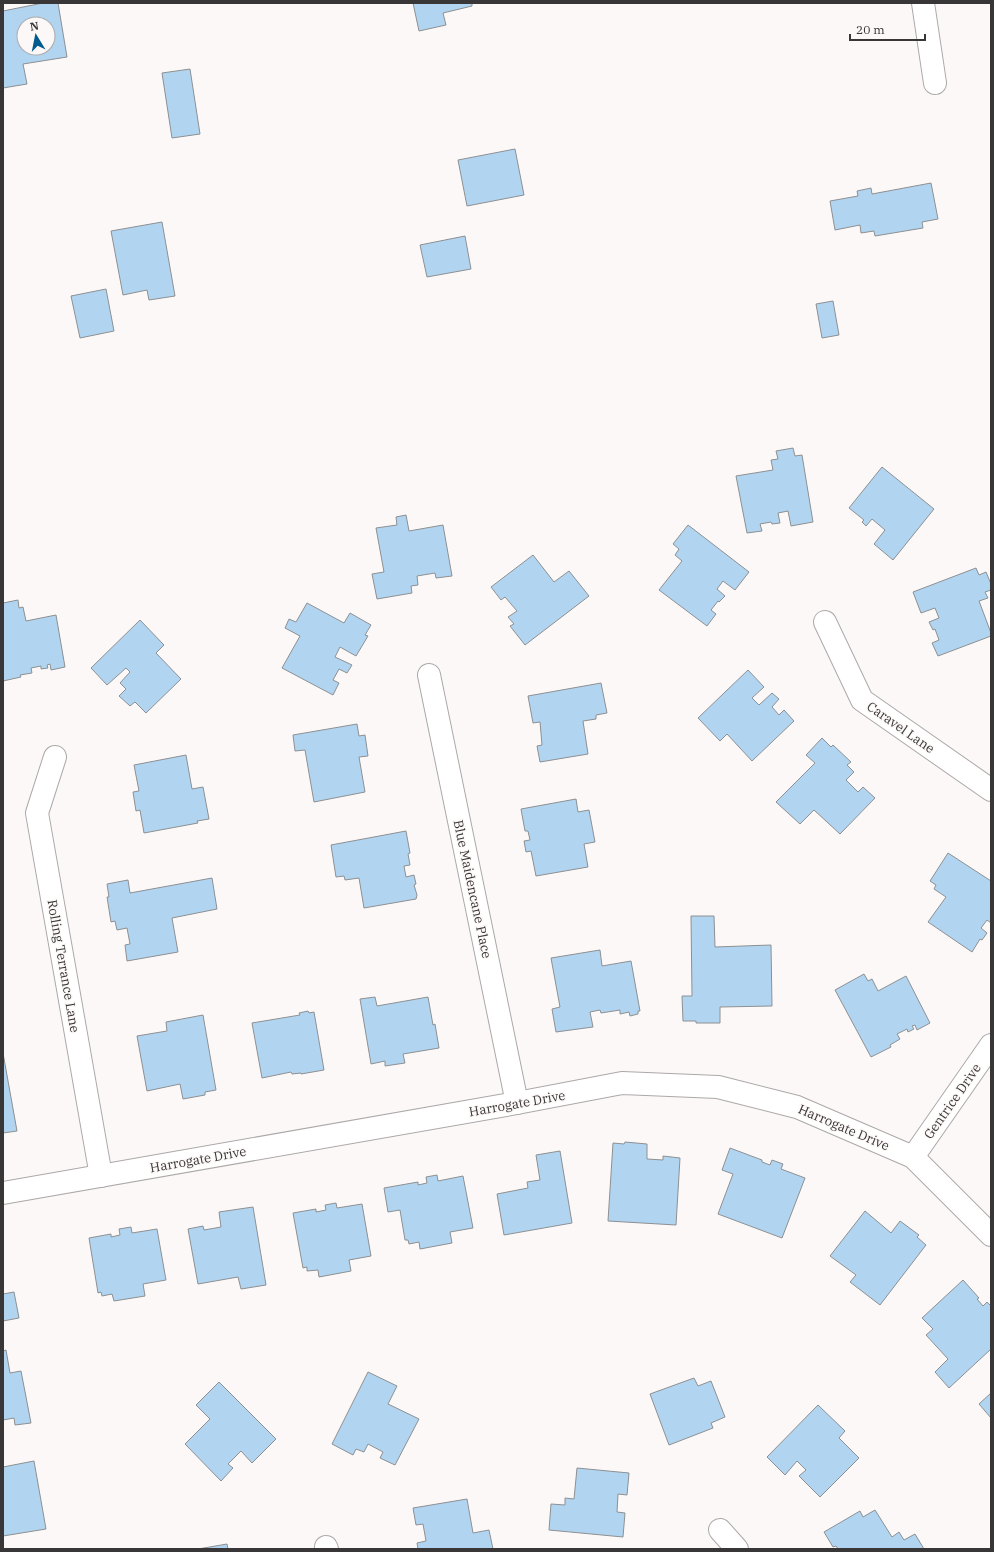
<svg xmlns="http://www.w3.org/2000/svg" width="994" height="1552" font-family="'IBM Plex Serif',serif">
<rect width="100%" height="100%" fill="#fdf8f8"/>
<g fill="#b1d5f1" stroke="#8d9092" fill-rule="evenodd">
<path d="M43,3H58L67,57L23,64L27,84L3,88V11ZM24,24H48V48H24Z"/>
<path d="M413,3H472V6L443,13L446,25L419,31Z"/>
<path d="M190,69L200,134L172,138L162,73Z"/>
<path d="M515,149L524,195L467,206L458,160Z"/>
<path d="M931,183L938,219L922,222L923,228L875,236L874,231L861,233L860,225L835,230L830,201L858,196L857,191L871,188L872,194Z"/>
<path d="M162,222L175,296L149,300L147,290L123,295L111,231Z"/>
<path d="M465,236L471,269L427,277L420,245Z"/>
<path d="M106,289L114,331L80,338L71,296Z"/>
<path d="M833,301L839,335L822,338L816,304Z"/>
<path d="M793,448L795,456L802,455L813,522L791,526L788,511L778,513L780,523L772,524L771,522L760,524L762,531L747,533L736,476L773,470L771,460L778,459L776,451Z"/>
<path d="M882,467L934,509L893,560L874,544L885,530L872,519L866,526L862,522L864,520L849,508Z"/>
<path d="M406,515L409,531L443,525L452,576L436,578L435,573L417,576L418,585L411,586L412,593L377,599L372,574L384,572L376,528L397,525L396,517Z"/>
<path d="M688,525L749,572L735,590L723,581L717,589L725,596L719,602L718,601L711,610L716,614L707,626L659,590L682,561L675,555L679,549L673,544Z"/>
<path d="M533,555L554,582L569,571L589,596L525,645L510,626L514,624L508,617L517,611L505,597L501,600L491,587Z"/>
<path d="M976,568L979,575L986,572L991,584V590L985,592L988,598L979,601L991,633V636L938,656L932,643L939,640L935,629L933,630L929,622L939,618L935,608L921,613L913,592Z"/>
<path d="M18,600L19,608L23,607L26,621L56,615L65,667L51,670L50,664L47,665L48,668L41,669V666L31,668L32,673L20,675L21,677L3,681V603Z"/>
<path d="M307,603L344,623L350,613L371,625L365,635L368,636L356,656L340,647L335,657L352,665L347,673L339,669L333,680L339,683L333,695L282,668L300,636L285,628L289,619L296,622Z"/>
<path d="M140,620L164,645L156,653L181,679L146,713L135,702L130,706L119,696L126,689L120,683L130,672L126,668L107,685L91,668Z"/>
<path d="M748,670L764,687L752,698L759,705L772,693L779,699L772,707L779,715L784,710L794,721L752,761L727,734L720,741L698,718Z"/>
<path d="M601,683L607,713L596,715V719L583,721L588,754L540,762L537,746L542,745L540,722L533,723L528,696Z"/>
<path d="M357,724L359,736L365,735L368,756L359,757L365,792L314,802L305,750L295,751L293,735Z"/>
<path d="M822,738L831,747L833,745L851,762L847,765L854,772L846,780L858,792L863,787L875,798L840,834L814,810L800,824L776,802L815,763L806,755Z"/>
<path d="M186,755L192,789L203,787L209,819L197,821L198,823L144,833L140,810L136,811L133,792L139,791L134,765Z"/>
<path d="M576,799L578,812L589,810L595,842L584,844L588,867L536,876L531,851L526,852L524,841L530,840L528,831H525L521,809Z"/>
<path d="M406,831L410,853L408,854L410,865L404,866L406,877L414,875L416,884L414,885L417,895L416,899L364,908L359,878L345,880L344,876L336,877L331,845Z"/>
<path d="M948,853L991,881V923L987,920L981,928L987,933L982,940L980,939L972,952L928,922L946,897L934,889L936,885L930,881Z"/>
<path d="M212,878L217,909L172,918L178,952L127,961L125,945L130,944L127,928L117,930L115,921L111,922L107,897H109L107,884L128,880L130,893Z"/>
<path d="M691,916H714L715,947L771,945L772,1006L720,1007V1023H696V1021H683L682,996H692Z"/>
<path d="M600,950L602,966L631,961L640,1011H638V1014L630,1016L629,1012L620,1014V1010L601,1013L600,1010L590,1012L593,1027L556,1032L552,1009L560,1007L551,958Z"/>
<path d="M864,974L868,981L872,979L878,991L906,976L930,1023L917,1030L915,1025L912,1026L914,1029L908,1032L907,1029L897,1034L900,1039L890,1045L891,1047L871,1057L835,990Z"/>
<path d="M375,997L377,1006L428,997L433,1025L435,1024L439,1048L403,1054L405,1063L385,1066V1061L371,1064L360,999Z"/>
<path d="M308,1011L309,1013L314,1012L324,1070L301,1074V1073L292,1074L291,1072L262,1078L252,1023L300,1015L299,1013Z"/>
<path d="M203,1015L216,1090L205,1092V1095L183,1099L180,1084L147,1091L137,1036L167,1031L166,1022Z"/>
<path d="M3,1053L17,1131L3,1133Z"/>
<path d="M625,1142L647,1144V1159L663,1160V1156L680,1158L676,1225L608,1221L613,1143L624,1144Z"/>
<path d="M730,1148L762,1160V1162L770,1165L772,1160L783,1164L781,1169L805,1178L782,1238L718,1214L733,1174L722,1170Z"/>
<path d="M560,1151L572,1223L504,1235L497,1194L528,1188L527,1182L540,1180L536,1155Z"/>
<path d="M437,1175L438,1181L463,1176L473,1228L450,1232L452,1243L420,1249L419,1242L409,1244L408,1240H405L400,1210L388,1212L384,1188L418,1182V1185L427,1183L426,1177Z"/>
<path d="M336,1203L337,1208L362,1204L371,1256L349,1260L351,1271L319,1277L318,1270L307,1271V1267L303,1268L293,1213L316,1209V1212L326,1210L325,1205Z"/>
<path d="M253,1207L266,1285L241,1289L238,1277L198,1284L188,1229L203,1226L204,1230L221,1227L219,1212Z"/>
<path d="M865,1211L891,1233L900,1221L919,1235L917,1237L926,1245L880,1305L850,1282L856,1275L830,1256Z"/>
<path d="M131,1227L132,1233L157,1229L166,1280L143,1284L145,1296L114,1301L112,1294L102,1296L101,1292L98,1293L89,1238L111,1234V1237L120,1235L119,1229Z"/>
<path d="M963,1280L979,1298L977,1299L983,1306L987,1302L991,1306V1349L949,1388L935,1372L948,1359L926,1335L933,1329L922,1318Z"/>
<path d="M14,1292L19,1318L3,1321V1294Z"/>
<path d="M6,1350L10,1373L21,1371L31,1423L15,1425L14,1418L3,1420V1351Z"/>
<path d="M368,1372L397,1386L388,1404L419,1419L395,1465L380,1458L383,1452L368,1444L364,1452L356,1449L353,1455L332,1444Z"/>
<path d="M694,1378L698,1386L711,1381L725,1417L711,1423L713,1428L669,1445L650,1394Z"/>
<path d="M219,1382L276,1439L252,1463L241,1451L228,1464L233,1468L221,1481L185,1444L210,1419L196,1405Z"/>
<path d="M991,1393V1418L979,1404Z"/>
<path d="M818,1405L845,1431L839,1438L859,1458L820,1497L799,1476L806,1470L797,1461L785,1475L767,1457Z"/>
<path d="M34,1461L46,1529L3,1536V1467Z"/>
<path d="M577,1468L629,1473L627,1495L618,1494L617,1512L625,1513L623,1537L549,1530L551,1504L565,1505V1498L574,1499Z"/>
<path d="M467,1499L473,1533L489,1530L493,1549H418L417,1543L426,1541L423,1524L416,1525L413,1508Z"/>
<path d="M875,1510L892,1537L899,1532L904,1540L915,1534L924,1549H838L836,1546L833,1547L824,1532L860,1511L863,1517Z"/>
<path d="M227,1544L228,1549H198Z"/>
</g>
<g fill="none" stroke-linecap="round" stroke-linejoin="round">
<defs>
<g id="minor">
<path d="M923,3L935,83"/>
<path d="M825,622L862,700L991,790"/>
<path d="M429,675L517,1103"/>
<path d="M55,757L37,813L101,1176"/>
<path d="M913,1157L991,1045"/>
<path d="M3,1193L517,1103L622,1083L718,1087L797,1107L913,1157L991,1235"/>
<path d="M720,1530L737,1549"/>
<path d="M326,1547L327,1549"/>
</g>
</defs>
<use href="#minor" stroke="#ada8a8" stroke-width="24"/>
<use href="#minor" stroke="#fff" stroke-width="22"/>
</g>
<g text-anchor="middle" stroke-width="3" stroke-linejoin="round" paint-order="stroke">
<g font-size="13" fill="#383636" stroke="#fdf8f8">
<text transform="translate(901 727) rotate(35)" y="5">Caravel Lane</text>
<text transform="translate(473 889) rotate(78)" y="5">Blue Maidencane Place</text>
<text transform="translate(64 966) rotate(80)" y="5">Rolling Terrance Lane</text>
<text transform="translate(952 1101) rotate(-55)" y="5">Gentrice Drive</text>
<text transform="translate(517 1103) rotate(-10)" y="5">Harrogate Drive</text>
<text transform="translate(844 1127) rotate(23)" y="5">Harrogate Drive</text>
<text transform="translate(198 1159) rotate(-10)" y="5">Harrogate Drive</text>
</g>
</g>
<rect width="994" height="1552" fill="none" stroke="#383636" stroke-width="8"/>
<g transform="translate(36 36) rotate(350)"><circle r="19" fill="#fdf8f8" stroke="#aeaaaa"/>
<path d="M0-3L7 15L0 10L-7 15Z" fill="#005c8d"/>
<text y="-6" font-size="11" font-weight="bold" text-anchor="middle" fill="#383636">N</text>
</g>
<path d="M850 34v6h75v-6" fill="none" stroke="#383636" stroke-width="2"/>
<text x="856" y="34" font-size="12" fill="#383636" stroke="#fdf8f8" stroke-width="3" paint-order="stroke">20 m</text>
</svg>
